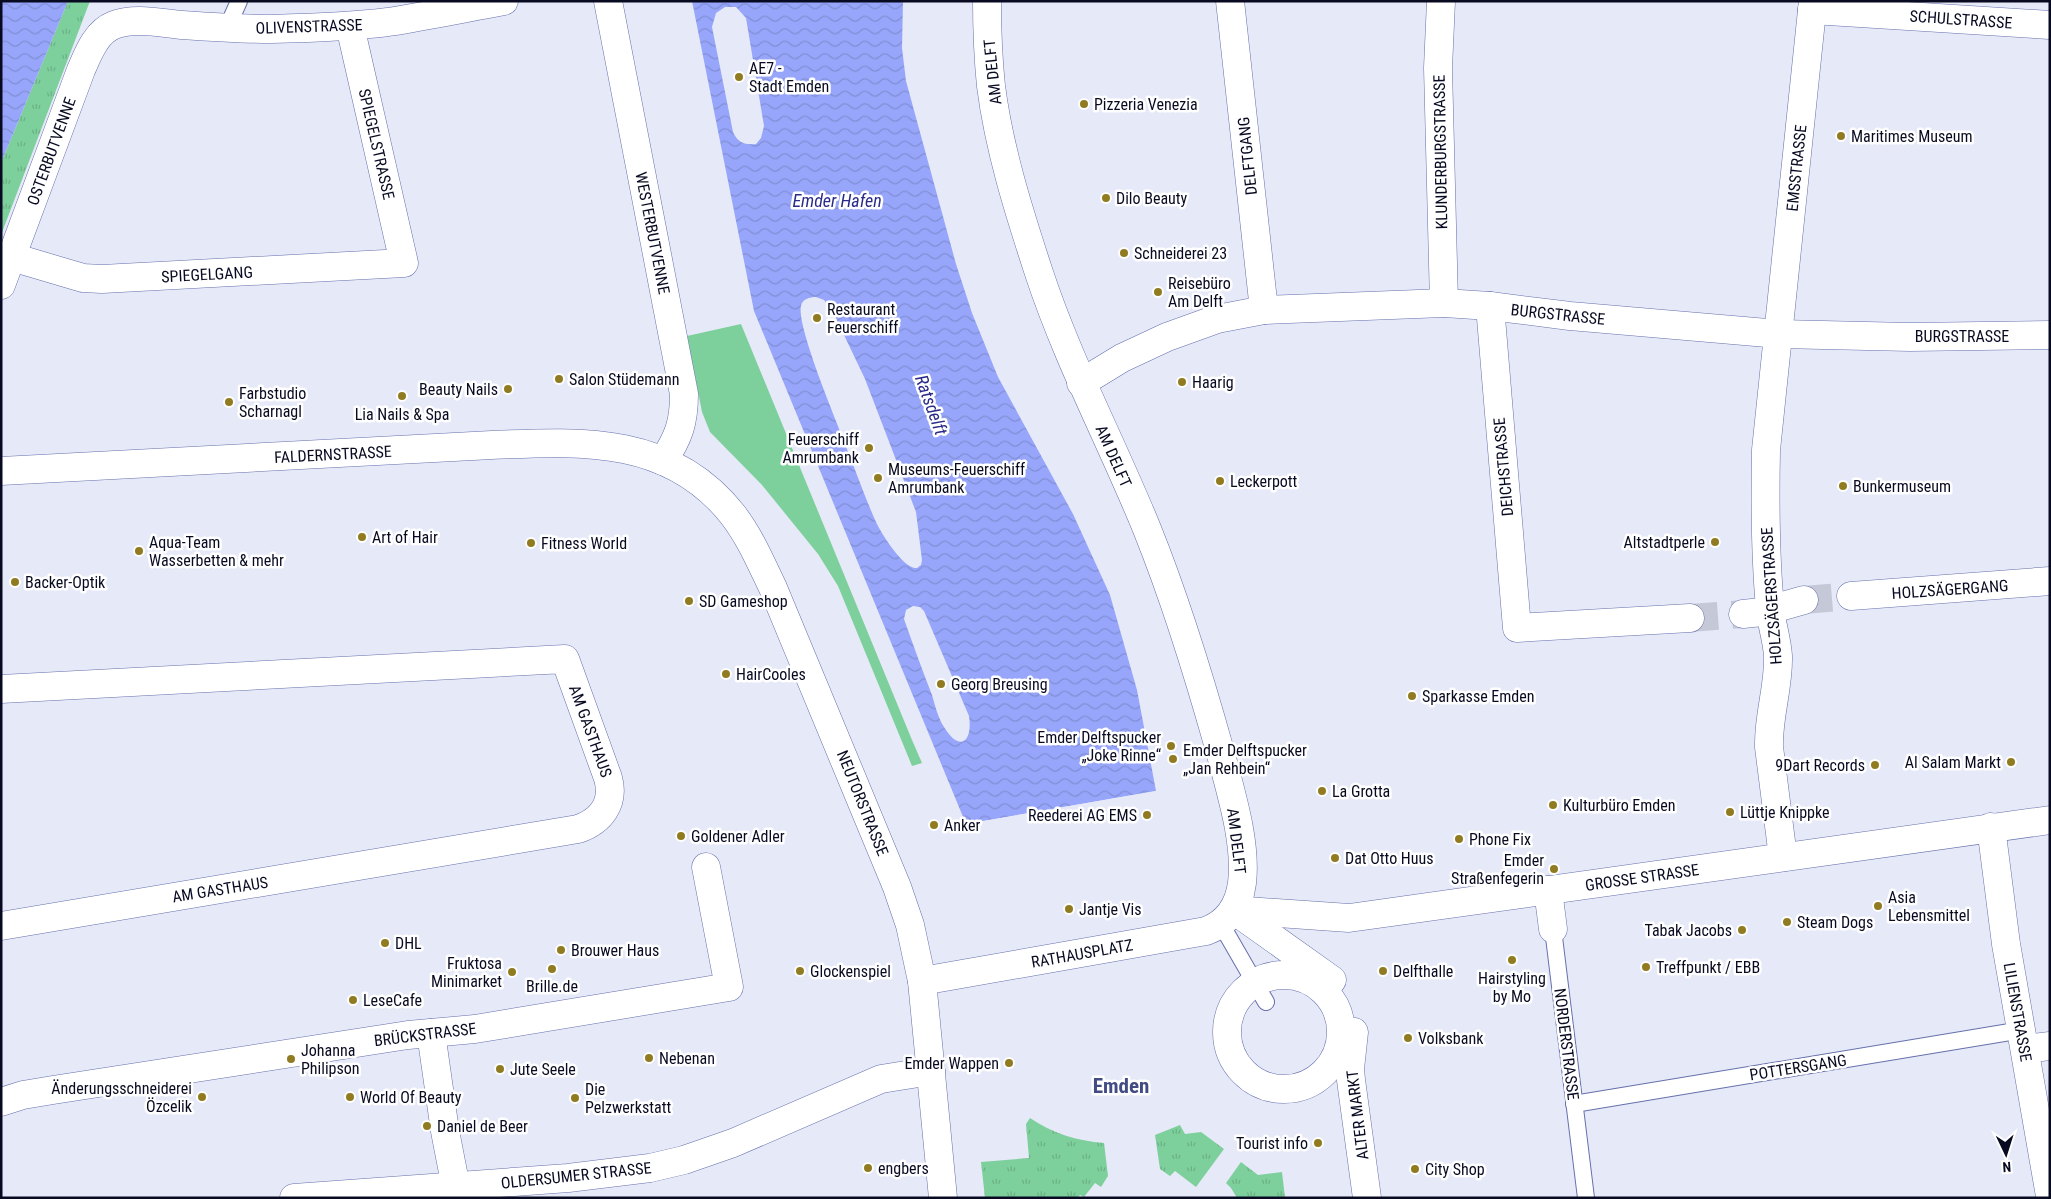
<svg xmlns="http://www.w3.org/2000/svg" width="2051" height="1199" font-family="'Roboto Condensed',sans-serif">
<defs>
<pattern id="grass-tufts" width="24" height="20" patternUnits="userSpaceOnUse" patternTransform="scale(1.25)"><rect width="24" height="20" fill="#7dd09c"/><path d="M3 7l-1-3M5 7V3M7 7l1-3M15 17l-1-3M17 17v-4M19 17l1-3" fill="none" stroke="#6bb186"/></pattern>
<pattern id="water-waves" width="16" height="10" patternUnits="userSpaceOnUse" patternTransform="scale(1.25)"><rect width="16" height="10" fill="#97a6fa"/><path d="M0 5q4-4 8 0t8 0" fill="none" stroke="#818ed6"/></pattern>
</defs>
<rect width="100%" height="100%" fill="#e6e9f7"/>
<g fill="url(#grass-tufts)">
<path d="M68,1H90L1,235V163Z"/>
<path d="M1030,1118C1052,1133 1077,1141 1104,1143L1108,1176L1101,1187L1095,1183L1084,1197L1080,1195L1078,1198H985L981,1162L1029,1158L1026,1124Z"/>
<path d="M1180,1125L1185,1134L1201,1132L1224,1149L1196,1187L1175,1171L1170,1176L1160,1169L1155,1135Z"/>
<path d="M1241,1162L1258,1175L1282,1172L1285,1198H1237L1231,1188L1226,1183Z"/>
</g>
<path fill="#7dd09c" d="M741,324L912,740L922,763L912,766L838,586L818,554L762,485L710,432L702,412L687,336Z"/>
<g fill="url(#water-waves)" fill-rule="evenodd">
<path d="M1,1H68L1,163Z"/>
<path d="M692,1H903L902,48L906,81L956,264L972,313L998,377L1073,514L1110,595L1137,690L1156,791L966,824L754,311ZM725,7H736L746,18L764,126L761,138L756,144C745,145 738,143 733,132L712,27L716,13ZM816,297L824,300L834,314L865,379L916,512L922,560L921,565L917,568C904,570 881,533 876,522C866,500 858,477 849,454C840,429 796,327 801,306C802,299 810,297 816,297ZM913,606L920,607L924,611L969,716C973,743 959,752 944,727C938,718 935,705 932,695C922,670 913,644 904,619L906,610Z"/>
</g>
<path fill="#e6e9f7" d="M1156,791L1157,794L967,827L966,824Z"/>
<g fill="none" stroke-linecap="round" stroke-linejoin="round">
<g stroke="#c5c8d7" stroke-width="28" stroke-dasharray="28 14" stroke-linecap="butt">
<path d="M1804,600L1851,596"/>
<path d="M1690,618L1743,614"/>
</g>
<defs>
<g id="lane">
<path d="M227,28L239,1"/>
<path d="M1221,924L1266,1002"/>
<path d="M1553,929L1586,1198"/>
<path d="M1574,1104L2022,1030"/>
</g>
<g id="street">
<path d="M608,1L684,394C684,422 679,437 663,461"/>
<path d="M1230,1L1264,310"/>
<path d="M1441,1L1438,68L1444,303"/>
<path d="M1812,10L2050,25"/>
<path d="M12,257L83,278L102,279L404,263L350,26"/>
<path d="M1,285L81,70C88,54 96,32 114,25C135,17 160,23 182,25C211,27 241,29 270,29C309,28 349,27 388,22C427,16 465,8 504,1"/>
<path d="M1490,306L1517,628L1690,618"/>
<path d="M1081,383L1122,358L1167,337L1217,319L1264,310L1444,303L1490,306L1570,316L1779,334L1910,337L2050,335"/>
<path d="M1851,596L2050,581"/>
<path d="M1743,614L1762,612L1804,600"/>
<path d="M1,689L565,659L608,778C615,803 601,821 578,829L1,926"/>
<path d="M1991,827L2006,944L2050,1196"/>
<path d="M1783,857L1769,747C1768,716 1779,687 1778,656C1777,639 1771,623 1770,607C1765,555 1765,502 1766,450L1813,1"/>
<path d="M1548,890L1553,929"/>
<path d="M1233,910L1349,918L2050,820"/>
<path d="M1235,911L1332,980"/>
<circle cx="1284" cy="1032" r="57"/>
<path d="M1354,1032L1350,1069L1351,1080L1367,1198"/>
<path d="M431,1033L445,1131L458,1198"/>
<path d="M2025,1049L2050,1046"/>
<path d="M1,1102L23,1095L53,1090L408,1035L475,1029L729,987L706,867"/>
<path d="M294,1198L568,1178L650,1168L684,1160L733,1143L881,1079L931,1071"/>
</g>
<g id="secondary">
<path d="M1,471L492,445C583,441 671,436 733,515C750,537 761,563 773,588L897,887L910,925L922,981L943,1198"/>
<path d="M922,981L1206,931C1228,923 1239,906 1242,883C1247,842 1230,790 1220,751C1199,676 1176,601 1147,529C1112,443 1068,361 1039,273C1019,212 999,149 991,86C988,57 987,29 987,1"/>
</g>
</defs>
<use href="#lane" stroke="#6570ac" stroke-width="18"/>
<use href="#street" stroke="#6570ac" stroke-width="29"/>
<use href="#secondary" stroke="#6570ac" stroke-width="29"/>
<use href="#lane" stroke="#fff" stroke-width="16"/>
<use href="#street" stroke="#fff" stroke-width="28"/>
<use href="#secondary" stroke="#fff" stroke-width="28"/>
</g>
<g fill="#907b21" stroke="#fff" stroke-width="2">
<circle cx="739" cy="77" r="5"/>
<circle cx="1084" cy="104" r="5"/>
<circle cx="1841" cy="136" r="5"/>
<circle cx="1106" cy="198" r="5"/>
<circle cx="1124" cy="253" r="5"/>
<circle cx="1158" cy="292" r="5"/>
<circle cx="817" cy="318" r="5"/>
<circle cx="559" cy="379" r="5"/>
<circle cx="1182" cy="382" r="5"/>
<circle cx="508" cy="389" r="5"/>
<circle cx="402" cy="396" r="5"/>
<circle cx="229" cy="402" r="5"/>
<circle cx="869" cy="448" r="5"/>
<circle cx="878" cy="478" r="5"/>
<circle cx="1220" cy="481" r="5"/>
<circle cx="1843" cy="486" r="5"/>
<circle cx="362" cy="537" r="5"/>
<circle cx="1715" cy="542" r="5"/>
<circle cx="531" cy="543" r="5"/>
<circle cx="139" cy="551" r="5"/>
<circle cx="15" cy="582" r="5"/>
<circle cx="689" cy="601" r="5"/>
<circle cx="726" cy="674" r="5"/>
<circle cx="941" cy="684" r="5"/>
<circle cx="1412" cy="696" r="5"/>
<circle cx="1171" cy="746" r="5"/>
<circle cx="1173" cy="759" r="5"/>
<circle cx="2011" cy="762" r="5"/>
<circle cx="1875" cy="765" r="5"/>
<circle cx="1322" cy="791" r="5"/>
<circle cx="1553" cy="805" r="5"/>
<circle cx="1730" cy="812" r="5"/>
<circle cx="1147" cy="815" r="5"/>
<circle cx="934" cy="825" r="5"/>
<circle cx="681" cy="836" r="5"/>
<circle cx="1459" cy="839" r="5"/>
<circle cx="1335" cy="858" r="5"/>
<circle cx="1554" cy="869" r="5"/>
<circle cx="1878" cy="906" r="5"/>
<circle cx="1069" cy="909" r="5"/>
<circle cx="1787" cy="922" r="5"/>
<circle cx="1742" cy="930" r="5"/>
<circle cx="385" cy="943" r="5"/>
<circle cx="561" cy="950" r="5"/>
<circle cx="1512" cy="960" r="5"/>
<circle cx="1646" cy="967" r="5"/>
<circle cx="552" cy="969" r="5"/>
<circle cx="800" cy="971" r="5"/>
<circle cx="1383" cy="971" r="5"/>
<circle cx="512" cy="972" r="5"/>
<circle cx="353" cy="1000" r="5"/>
<circle cx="1408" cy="1038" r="5"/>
<circle cx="649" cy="1058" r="5"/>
<circle cx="291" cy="1059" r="5"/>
<circle cx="1009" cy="1063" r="5"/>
<circle cx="500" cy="1069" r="5"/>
<circle cx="202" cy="1097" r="5"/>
<circle cx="350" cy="1097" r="5"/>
<circle cx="575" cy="1098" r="5"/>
<circle cx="427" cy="1126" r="5"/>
<circle cx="1318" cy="1143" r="5"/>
<circle cx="868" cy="1168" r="5"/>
<circle cx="1415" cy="1169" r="5"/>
</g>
<g text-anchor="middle" stroke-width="5" stroke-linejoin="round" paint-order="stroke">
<g font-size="16" fill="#080a21" stroke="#fff">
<text transform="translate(1961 19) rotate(4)" y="6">SCHULSTRASSE</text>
<text transform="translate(309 26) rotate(-2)" y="6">OLIVENSTRASSE</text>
<text transform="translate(992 72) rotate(-96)" y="6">AM DELFT</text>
<text transform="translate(377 144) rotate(77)" y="6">SPIEGELSTRASSE</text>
<text transform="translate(51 151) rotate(-70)" y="6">OSTERBUTVENNE</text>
<text transform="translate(1440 152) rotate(-91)" y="6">KLUNDERBURGSTRASSE</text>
<text transform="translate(1247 156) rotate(-96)" y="6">DELFTGANG</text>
<text transform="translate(1796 168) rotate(-84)" y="6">EMSSTRASSE</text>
<text transform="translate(653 233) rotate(79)" y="6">WESTERBUTVENNE</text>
<text transform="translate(207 274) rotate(-3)" y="6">SPIEGELGANG</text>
<text transform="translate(1558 314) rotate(6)" y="6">BURGSTRASSE</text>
<text x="1962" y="342">BURGSTRASSE</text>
<text transform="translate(333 454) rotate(-3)" y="6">FALDERNSTRASSE</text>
<text transform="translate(1114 456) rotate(66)" y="6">AM DELFT</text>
<text transform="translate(1503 467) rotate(-95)" y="6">DEICHSTRASSE</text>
<text transform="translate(1950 589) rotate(-4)" y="6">HOLZSÄGERGANG</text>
<text transform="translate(1771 596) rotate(-94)" y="6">HOLZSÄGERSTRASSE</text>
<text transform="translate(591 731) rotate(70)" y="6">AM GASTHAUS</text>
<text transform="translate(863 803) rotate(68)" y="6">NEUTORSTRASSE</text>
<text transform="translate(1237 841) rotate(83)" y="6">AM DELFT</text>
<text transform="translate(1642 877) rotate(-8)" y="6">GROSSE STRASSE</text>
<text transform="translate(220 889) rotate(-9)" y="6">AM GASTHAUS</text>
<text transform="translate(1082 953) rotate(-10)" y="6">RATHAUSPLATZ</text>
<text transform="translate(2018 1012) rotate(80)" y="6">LILIENSTRASSE</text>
<text transform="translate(425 1034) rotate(-7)" y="6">BRÜCKSTRASSE</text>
<text transform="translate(1567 1044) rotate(83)" y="6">NORDERSTRASSE</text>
<text transform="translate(1798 1067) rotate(-9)" y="6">POTTERSGANG</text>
<text transform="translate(1357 1115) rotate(-97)" y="6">ALTER MARKT</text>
<text transform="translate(576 1175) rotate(-6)" y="6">OLDERSUMER STRASSE</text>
</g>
<g font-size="16" fill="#080a21" stroke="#fff" text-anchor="start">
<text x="749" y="74">AE7 -<tspan x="749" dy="18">Stadt Emden</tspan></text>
<text x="1094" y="110">Pizzeria Venezia</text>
<text x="1851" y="142">Maritimes Museum</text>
<text x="1116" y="204">Dilo Beauty</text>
<text x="1134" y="259">Schneiderei 23</text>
<text x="1168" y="289">Reisebüro<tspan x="1168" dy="18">Am Delft</tspan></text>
<text x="827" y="315">Restaurant<tspan x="827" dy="18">Feuerschiff</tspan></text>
<text x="569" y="385">Salon Stüdemann</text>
<text x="1192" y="388">Haarig</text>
<text x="498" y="395" text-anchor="end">Beauty Nails</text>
<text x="239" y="399">Farbstudio<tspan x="239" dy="18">Scharnagl</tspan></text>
<text x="402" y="420" text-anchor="middle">Lia Nails &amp; Spa</text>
<text x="859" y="445" text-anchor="end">Feuerschiff<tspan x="859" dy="18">Amrumbank</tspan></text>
<text x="888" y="475">Museums-Feuerschiff<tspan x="888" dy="18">Amrumbank</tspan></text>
<text x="1230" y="487">Leckerpott</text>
<text x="1853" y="492">Bunkermuseum</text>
<text x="372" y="543">Art of Hair</text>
<text x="149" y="548">Aqua-Team<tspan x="149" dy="18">Wasserbetten &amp; mehr</tspan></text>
<text x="1705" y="548" text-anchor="end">Altstadtperle</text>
<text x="541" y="549">Fitness World</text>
<text x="25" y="588">Backer-Optik</text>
<text x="699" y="607">SD Gameshop</text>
<text x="736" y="680">HairCooles</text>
<text x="951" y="690">Georg Breusing</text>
<text x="1422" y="702">Sparkasse Emden</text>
<text x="1161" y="743" text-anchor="end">Emder Delftspucker<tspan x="1161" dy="18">„Joke Rinne“</tspan></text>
<text x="1183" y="756">Emder Delftspucker<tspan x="1183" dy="18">„Jan Rehbein“</tspan></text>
<text x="2001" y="768" text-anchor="end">Al Salam Markt</text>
<text x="1865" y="771" text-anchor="end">9Dart Records</text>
<text x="1332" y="797">La Grotta</text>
<text x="1563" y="811">Kulturbüro Emden</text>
<text x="1740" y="818">Lüttje Knippke</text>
<text x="1137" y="821" text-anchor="end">Reederei AG EMS</text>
<text x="944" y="831">Anker</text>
<text x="691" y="842">Goldener Adler</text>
<text x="1469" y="845">Phone Fix</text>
<text x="1345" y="864">Dat Otto Huus</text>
<text x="1544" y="866" text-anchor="end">Emder<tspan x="1544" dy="18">Straßenfegerin</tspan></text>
<text x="1888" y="903">Asia<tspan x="1888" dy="18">Lebensmittel</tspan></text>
<text x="1079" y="915">Jantje Vis</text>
<text x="1797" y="928">Steam Dogs</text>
<text x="1732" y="936" text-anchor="end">Tabak Jacobs</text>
<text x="395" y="949">DHL</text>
<text x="571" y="956">Brouwer Haus</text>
<text x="502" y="969" text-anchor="end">Fruktosa<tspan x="502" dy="18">Minimarket</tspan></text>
<text x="1656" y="973">Treffpunkt / EBB</text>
<text x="810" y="977">Glockenspiel</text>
<text x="1393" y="977">Delfthalle</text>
<text x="1512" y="984" text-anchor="middle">Hairstyling<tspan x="1512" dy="18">by Mo</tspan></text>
<text x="552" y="992" text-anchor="middle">Brille.de</text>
<text x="363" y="1006">LeseCafe</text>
<text x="1418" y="1044">Volksbank</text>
<text x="301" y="1056">Johanna<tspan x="301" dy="18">Philipson</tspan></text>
<text x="659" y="1064">Nebenan</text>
<text x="999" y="1069" text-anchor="end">Emder Wappen</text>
<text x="510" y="1075">Jute Seele</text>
<text x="192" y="1094" text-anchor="end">Änderungsschneiderei<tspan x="192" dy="18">Özcelik</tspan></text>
<text x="585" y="1095">Die<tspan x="585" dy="18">Pelzwerkstatt</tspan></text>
<text x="360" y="1103">World Of Beauty</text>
<text x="437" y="1132">Daniel de Beer</text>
<text x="1308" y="1149" text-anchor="end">Tourist info</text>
<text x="878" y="1174">engbers</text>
<text x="1425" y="1175">City Shop</text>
</g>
<g font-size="18" font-style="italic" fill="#2b2b8a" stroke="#fff">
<text x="837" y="207">Emder Hafen</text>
<text transform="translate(931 405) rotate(70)" y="6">Ratsdelft</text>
</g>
<g font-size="21" font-weight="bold" fill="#424b84" stroke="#fff">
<text x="1121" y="1093">Emden</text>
</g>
</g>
<rect width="2051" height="1199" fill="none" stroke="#080a21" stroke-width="5"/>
<g transform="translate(2006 1154) rotate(176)" stroke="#ffffff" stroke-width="4" paint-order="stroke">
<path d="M0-4L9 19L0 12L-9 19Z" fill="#080a21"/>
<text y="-8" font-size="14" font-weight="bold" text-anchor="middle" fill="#080a21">N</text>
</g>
</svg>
